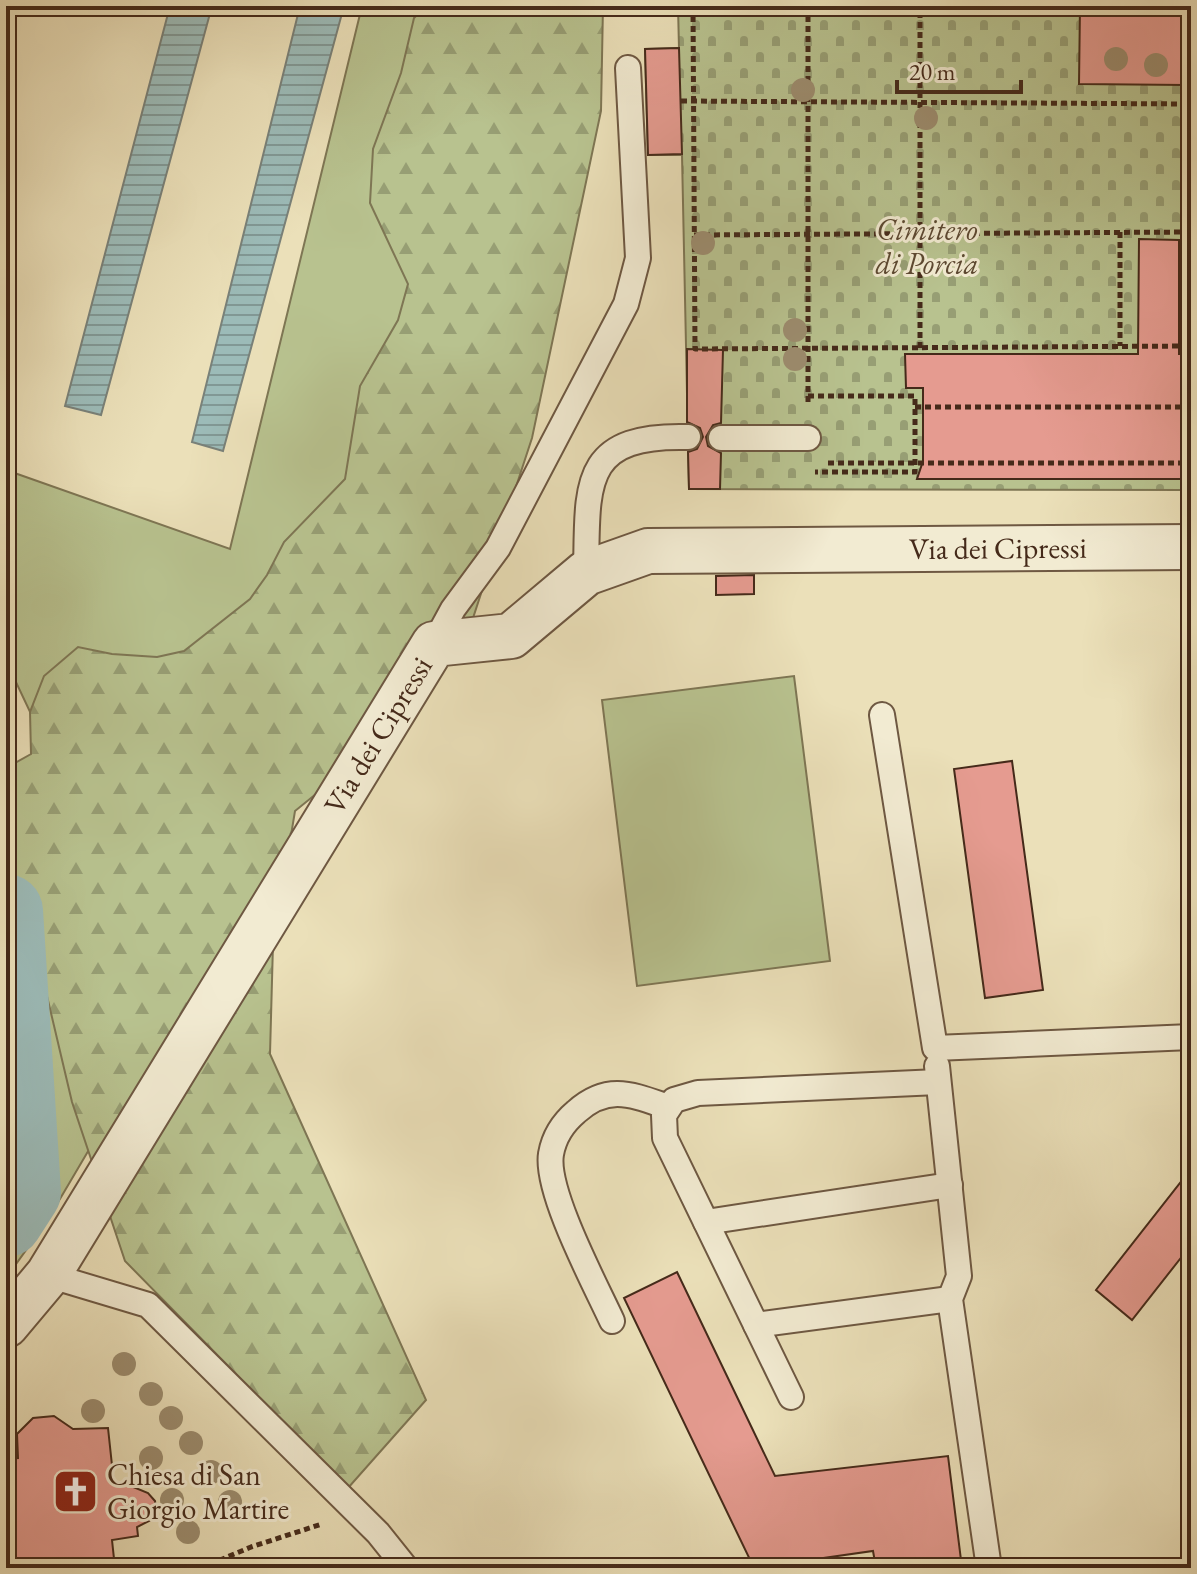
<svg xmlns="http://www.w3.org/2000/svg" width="1197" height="1574" font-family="'EB Garamond',serif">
<defs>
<pattern id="forest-firs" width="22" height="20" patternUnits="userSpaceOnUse" patternTransform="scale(2)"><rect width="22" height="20" fill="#b8c28f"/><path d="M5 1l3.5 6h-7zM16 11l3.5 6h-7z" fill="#979e74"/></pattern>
<pattern id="cemetery-stones" width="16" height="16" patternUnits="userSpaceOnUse" patternTransform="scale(2)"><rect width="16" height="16" fill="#b8c28f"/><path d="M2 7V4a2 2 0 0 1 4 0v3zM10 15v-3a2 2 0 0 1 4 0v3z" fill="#979e74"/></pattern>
<pattern id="water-rules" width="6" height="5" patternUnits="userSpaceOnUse" patternTransform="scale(2)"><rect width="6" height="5" fill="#9cbbb8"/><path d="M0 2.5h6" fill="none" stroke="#819895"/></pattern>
</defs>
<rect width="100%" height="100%" fill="#ebe0b9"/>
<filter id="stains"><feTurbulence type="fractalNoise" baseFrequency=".0025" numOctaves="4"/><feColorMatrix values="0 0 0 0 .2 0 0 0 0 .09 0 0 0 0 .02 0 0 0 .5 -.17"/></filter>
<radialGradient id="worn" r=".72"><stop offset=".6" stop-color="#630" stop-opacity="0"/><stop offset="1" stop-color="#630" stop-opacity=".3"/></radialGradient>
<g fill="#b8c28f" stroke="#7e7654" stroke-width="2">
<path d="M362,6H601L459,489L66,788L6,661V470L230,549Z"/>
<path d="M794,676L830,961L637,986L602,700Z"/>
<path d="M6,905L120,1097L47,1221L6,1278Z"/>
</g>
<g fill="url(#forest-firs)" stroke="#7e7654" stroke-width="2">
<path d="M426,6H603L601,111L532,438L473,618L390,734L295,811L273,944L270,1054L426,1400L348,1488L125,1261L72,1102L38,958L14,890L6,839V768L31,754L30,712L44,676L78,647L112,654L157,657L184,651L250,599L267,575L284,542L345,479L360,386L398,320L408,284L370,203L373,149L401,73L414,18Z"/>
<path d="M6,983L21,1069L13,1117L6,1119Z"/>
</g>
<path fill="url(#cemetery-stones)" stroke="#7e7654" stroke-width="2" d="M678,6H1191V490L689,489L682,155H648L645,49L679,48Z"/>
<g fill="url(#water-rules)" stroke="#798179" stroke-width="2">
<path d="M170,6H212L101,415L65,406Z"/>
<path d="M300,6H344L223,451L192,442Z"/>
</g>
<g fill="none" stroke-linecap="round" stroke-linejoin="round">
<path stroke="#9cbbb8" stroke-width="74" d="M6,911L24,1192L6,1220"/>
</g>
<g fill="#e59b90" stroke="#452a1a" stroke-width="2">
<path d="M1080,6H1185V85L1079,84Z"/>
<path d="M679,48L682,154L648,155L645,49Z"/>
<path d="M1139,239L1179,240V354H1191V479H917L923,461V388H906L905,354H1138Z"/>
<path d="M687,349L723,350L721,423L713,425L706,437L708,446L721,453L720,489H689L688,452L697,449L703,437L700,428L687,422Z"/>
<path d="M754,575V594L716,595V576Z"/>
<path d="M1012,761L1043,990L985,998L954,769Z"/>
<path d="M1191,1169V1245L1132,1320L1096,1290Z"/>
<path d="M677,1272L775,1476L948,1456L962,1568H876L873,1551L754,1568L624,1298Z"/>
<path d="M54,1416L73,1429L108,1428L114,1484H126L148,1493L155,1501L157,1517L137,1527L138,1536L112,1540L115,1568H9L6,1541V1459L18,1458L17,1434L33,1418Z"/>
</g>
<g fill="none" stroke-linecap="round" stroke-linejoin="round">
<defs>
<g id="lane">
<path d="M721,438H808"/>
<path d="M586,573C588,486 579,434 688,437"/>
<path d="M434,644L453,609L498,548L626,304L638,258L628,68"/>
<path d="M882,715L935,1048L1191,1037"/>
<path d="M937,1066L959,1276L950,1299L989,1568"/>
<path d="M706,1222L950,1185"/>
<path d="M48,1275L148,1305L378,1533L406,1568"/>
<path d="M612,1321C595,1284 545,1191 551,1154C554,1137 563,1123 576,1112C608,1083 633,1095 668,1107"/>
<path d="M756,1325L950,1299"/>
<path d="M791,1397L665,1138L664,1115L674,1100L698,1093L938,1082"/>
</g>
<g id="street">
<path id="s1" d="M6,1325L48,1275L434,644L511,636L586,573L648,551L1191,547"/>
</g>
</defs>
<use href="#lane" stroke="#6e5842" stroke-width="28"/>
<use href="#street" stroke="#6e5842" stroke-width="48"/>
<g stroke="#452a1a" stroke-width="5" stroke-dasharray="6 4" stroke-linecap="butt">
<path d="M693,6L695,349L1191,346"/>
<path d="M808,6V405"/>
<path d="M681,101L1191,104"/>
<path d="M1120,232V346"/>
<path d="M694,235L1191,232"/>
<path d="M920,348V6"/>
<path d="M808,396H915V472H815"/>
<path d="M915,407H1191"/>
<path d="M828,463H1191"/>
<path d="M201,1568L251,1547L322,1524"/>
</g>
<use href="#lane" stroke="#f2ebd2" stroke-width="24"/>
<use href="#street" stroke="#f2ebd2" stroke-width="44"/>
</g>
<g fill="#9c8c6e">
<circle cx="1116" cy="59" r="12"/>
<circle cx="1156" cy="65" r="12"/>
<circle cx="803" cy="90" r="12"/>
<circle cx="926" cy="118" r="12"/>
<circle cx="703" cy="243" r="12"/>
<circle cx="795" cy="330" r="12"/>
<circle cx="795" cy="359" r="12"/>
<circle cx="124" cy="1364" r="12"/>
<circle cx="151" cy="1394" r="12"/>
<circle cx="93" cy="1411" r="12"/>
<circle cx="171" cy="1418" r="12"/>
<circle cx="191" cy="1443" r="12"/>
<circle cx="151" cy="1458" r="12"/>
<circle cx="211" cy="1472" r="12"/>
<circle cx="172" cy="1500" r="12"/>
<circle cx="230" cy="1502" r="12"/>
<circle cx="188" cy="1532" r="12"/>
</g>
<defs>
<symbol id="church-square" viewBox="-11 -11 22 22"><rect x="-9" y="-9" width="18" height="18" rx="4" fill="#8f2418" stroke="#f2ebd2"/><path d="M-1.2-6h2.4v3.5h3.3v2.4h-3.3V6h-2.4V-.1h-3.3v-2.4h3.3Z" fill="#fff"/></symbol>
</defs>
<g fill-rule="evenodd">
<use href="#church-square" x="50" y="1466" width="51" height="51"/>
</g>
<g text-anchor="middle" stroke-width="6" stroke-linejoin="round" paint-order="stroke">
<g font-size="30" font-style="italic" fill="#5c4831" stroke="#f2ebd2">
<text x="927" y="240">Cimitero<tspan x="927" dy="34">di Porcia</tspan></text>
</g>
<g font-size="30" fill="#452a1a" stroke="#f2ebd2">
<text dy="10" stroke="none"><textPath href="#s1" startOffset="1396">Via dei Cipressi</textPath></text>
<text dy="10" stroke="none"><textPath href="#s1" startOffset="698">Via dei Cipressi</textPath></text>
</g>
<g font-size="30" fill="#452a1a" stroke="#f2ebd2" text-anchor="start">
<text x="107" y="1485">Chiesa di San<tspan x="107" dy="34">Giorgio Martire</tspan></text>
</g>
</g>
<rect width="1197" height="1574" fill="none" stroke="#ebe0b9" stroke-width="32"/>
<rect x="8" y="8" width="1181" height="1558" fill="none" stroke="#452a1a" stroke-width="4"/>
<rect x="16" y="16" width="1165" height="1542" fill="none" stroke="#452a1a" stroke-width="2"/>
<path d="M897 80v12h124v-12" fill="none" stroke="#452a1a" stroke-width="4"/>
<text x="909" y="80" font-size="24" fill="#452a1a" stroke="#f2ebd2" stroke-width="6" paint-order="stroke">20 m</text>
<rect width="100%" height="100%" filter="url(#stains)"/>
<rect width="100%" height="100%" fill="url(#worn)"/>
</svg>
